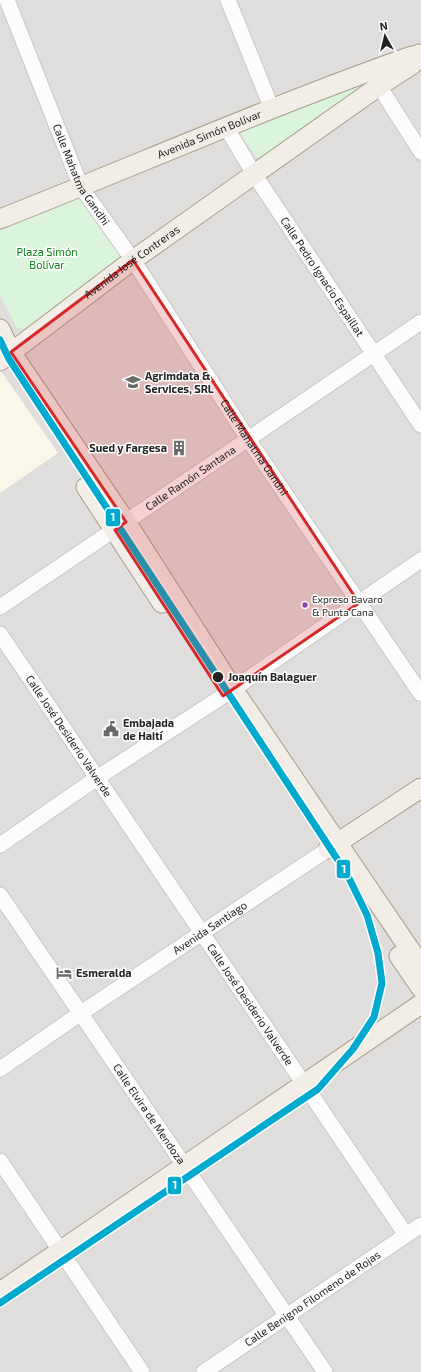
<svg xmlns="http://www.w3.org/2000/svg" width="421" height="1372" font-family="'Exo 2',sans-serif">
<rect width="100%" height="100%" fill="#f0eeeb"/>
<rect fill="#dfdedc" x="0" y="0" width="421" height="1372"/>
<path fill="#f8f7e8" d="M1,371L58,453L0,493V372Z"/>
<g fill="#daf5da">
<path d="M388,71L259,158L256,156L242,137V131Z"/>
<path d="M73,198L85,199L121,254L120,262L29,329L17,328L0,295V228Z"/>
</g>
<g fill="#e0dfde">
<path d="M11,533L38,571L0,598V541Z"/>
<path d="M112,540L154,599L136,612L102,564L99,566L96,561L83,570L86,575L31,610L50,597L43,587Z"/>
<path d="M326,859L419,996L314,1069L276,1012L325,980L269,899Z"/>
</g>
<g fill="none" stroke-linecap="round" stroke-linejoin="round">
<defs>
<g id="minor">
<path id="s1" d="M7,0L81,187L133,260L248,439L421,694"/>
<path d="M228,0L272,109"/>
<path d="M379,86L421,152"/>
<path id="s2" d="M226,127L254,174L421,425"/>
<path id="s3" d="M0,607L421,322"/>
<path id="s4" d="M0,634L406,1235"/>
<path d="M0,845L97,778L223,696L421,560"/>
<path id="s5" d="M0,895L325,1372"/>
<path id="s6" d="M0,1069L81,1013L327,850"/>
<path d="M0,1161L142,1372"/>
<path id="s7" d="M204,1372L421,1225"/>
</g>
<g id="major">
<path id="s8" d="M0,219C137,165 273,105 412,56"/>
<path d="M0,329L11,352L126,522L233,689L421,966"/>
<path id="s9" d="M0,361L133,260L379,86L413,64L419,54"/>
<path d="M86,487L162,603"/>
<path d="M328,849L421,788"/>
<path d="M399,956L421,988"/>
<path d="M0,1292L421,1004"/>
</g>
</defs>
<use href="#minor" stroke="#c9c8c7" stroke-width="17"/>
<use href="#major" stroke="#a79c86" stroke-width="21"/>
<use href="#minor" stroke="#fdfcfc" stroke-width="15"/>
<use href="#major" stroke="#f3ede7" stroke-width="19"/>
<defs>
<path id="metro-1" d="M0,340L9,359L347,874L367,915L378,953L382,983L374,1017L353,1049L318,1089L0,1303"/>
</defs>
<use href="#metro-1" stroke="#fff" stroke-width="10"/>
<use href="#metro-1" stroke="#00a9ce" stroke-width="7"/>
</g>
<path fill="#d62828" fill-opacity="0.2" stroke="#d62828" stroke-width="3" stroke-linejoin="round" d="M133,260L359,603L223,696L115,530L126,522L11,352Z"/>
<defs>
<symbol id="university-bare" viewBox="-9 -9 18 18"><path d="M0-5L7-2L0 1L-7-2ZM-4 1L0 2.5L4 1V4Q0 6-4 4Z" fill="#6a6968" stroke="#fff" stroke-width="2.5" paint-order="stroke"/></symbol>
<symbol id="building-bare" viewBox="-9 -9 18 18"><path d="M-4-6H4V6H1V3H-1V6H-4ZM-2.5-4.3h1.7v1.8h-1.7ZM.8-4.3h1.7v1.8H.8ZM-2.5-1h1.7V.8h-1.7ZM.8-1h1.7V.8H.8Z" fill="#6a6968" stroke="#fff" stroke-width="2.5" paint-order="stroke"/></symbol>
<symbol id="civic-bare" viewBox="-9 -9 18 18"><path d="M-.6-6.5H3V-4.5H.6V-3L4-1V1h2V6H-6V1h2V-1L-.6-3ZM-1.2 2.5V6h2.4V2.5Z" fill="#6a6968" stroke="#fff" stroke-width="2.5" paint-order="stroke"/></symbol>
<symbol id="hotel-bare" viewBox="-9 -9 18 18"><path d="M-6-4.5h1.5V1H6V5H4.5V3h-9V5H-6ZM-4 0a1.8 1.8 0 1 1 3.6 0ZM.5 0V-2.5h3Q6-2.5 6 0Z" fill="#6a6968" stroke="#fff" stroke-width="2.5" paint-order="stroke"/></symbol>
</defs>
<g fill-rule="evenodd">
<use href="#university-bare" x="122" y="371" width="22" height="22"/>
<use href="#building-bare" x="168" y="437" width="22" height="22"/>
<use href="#civic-bare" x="100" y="718" width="22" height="22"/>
<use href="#hotel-bare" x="53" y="962" width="22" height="22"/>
</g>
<circle fill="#8e44ad" stroke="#fff" stroke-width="1.5" cx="305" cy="605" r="3.5"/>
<circle fill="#222" stroke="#fff" stroke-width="1.5" cx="218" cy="677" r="6"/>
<g text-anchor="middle" stroke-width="3" stroke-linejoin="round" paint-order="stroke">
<g font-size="10" fill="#222" stroke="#fff" text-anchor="start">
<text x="312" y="603">Expreso Bavaro<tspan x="312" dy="13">&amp; Punta Cana</tspan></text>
</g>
<g font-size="11" fill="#222" stroke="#fff">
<text dy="4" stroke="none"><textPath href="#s8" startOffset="226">Avenida Simón Bolívar</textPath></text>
<text dy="4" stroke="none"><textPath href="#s1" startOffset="190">Calle Mahatma Gandhi</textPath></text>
<text dy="4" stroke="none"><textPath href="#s9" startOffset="165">Avenida José Contreras</textPath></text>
<text dy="4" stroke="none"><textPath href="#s2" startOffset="178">Calle Pedro Ignacio Espaillat</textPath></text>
<text dy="4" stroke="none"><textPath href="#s1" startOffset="514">Calle Mahatma Gandhi</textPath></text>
<text dy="4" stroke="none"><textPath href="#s3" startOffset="230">Calle Ramón Santana</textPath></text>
<text dy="4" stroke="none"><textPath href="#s4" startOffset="123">Calle José Desiderio Valverde</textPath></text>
<text dy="4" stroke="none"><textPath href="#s6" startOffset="253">Avenida Santiago</textPath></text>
<text dy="4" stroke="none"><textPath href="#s4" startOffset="447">Calle José Desiderio Valverde</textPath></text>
<text dy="4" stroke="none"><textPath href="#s5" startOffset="265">Calle Elvira de Mendoza</textPath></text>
<text dy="4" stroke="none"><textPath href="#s7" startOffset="131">Calle Benigno Filomeno de Rojas</textPath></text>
</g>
<g font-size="11" fill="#0c8416" stroke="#fff">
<text x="47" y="256">Plaza Simón<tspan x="47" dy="13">Bolívar</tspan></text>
</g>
<g font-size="11" font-weight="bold" fill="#222" stroke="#fff" text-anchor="start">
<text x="145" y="380">Agrimdata &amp;<tspan x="145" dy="13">Services, SRL</tspan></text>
<text x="167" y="452" text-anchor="end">Sued y Fargesa</text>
<text x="123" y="727">Embajada<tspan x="123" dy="13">de Haití</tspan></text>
<text x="76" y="977">Esmeralda</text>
</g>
<g font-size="11" font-weight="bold" fill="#222" stroke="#fff" text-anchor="start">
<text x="228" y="681">Joaquín Balaguer</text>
</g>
</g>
<g stroke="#fff" stroke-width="1.5">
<rect x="105" y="508" width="16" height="19" rx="4" fill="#00a9ce"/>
<rect x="336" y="859" width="15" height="20" rx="4" fill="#00a9ce"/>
<rect x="167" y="1176" width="15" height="19" rx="4" fill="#00a9ce"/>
</g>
<g font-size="11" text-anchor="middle" font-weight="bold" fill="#fff">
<text x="113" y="521">1</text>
<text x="344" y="873">1</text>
<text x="175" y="1189">1</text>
</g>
<g transform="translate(385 36) rotate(352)" stroke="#ffffff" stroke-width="3" paint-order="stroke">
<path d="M0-3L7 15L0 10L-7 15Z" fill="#222222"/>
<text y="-6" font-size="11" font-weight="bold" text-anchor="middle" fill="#222222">N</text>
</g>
</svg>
